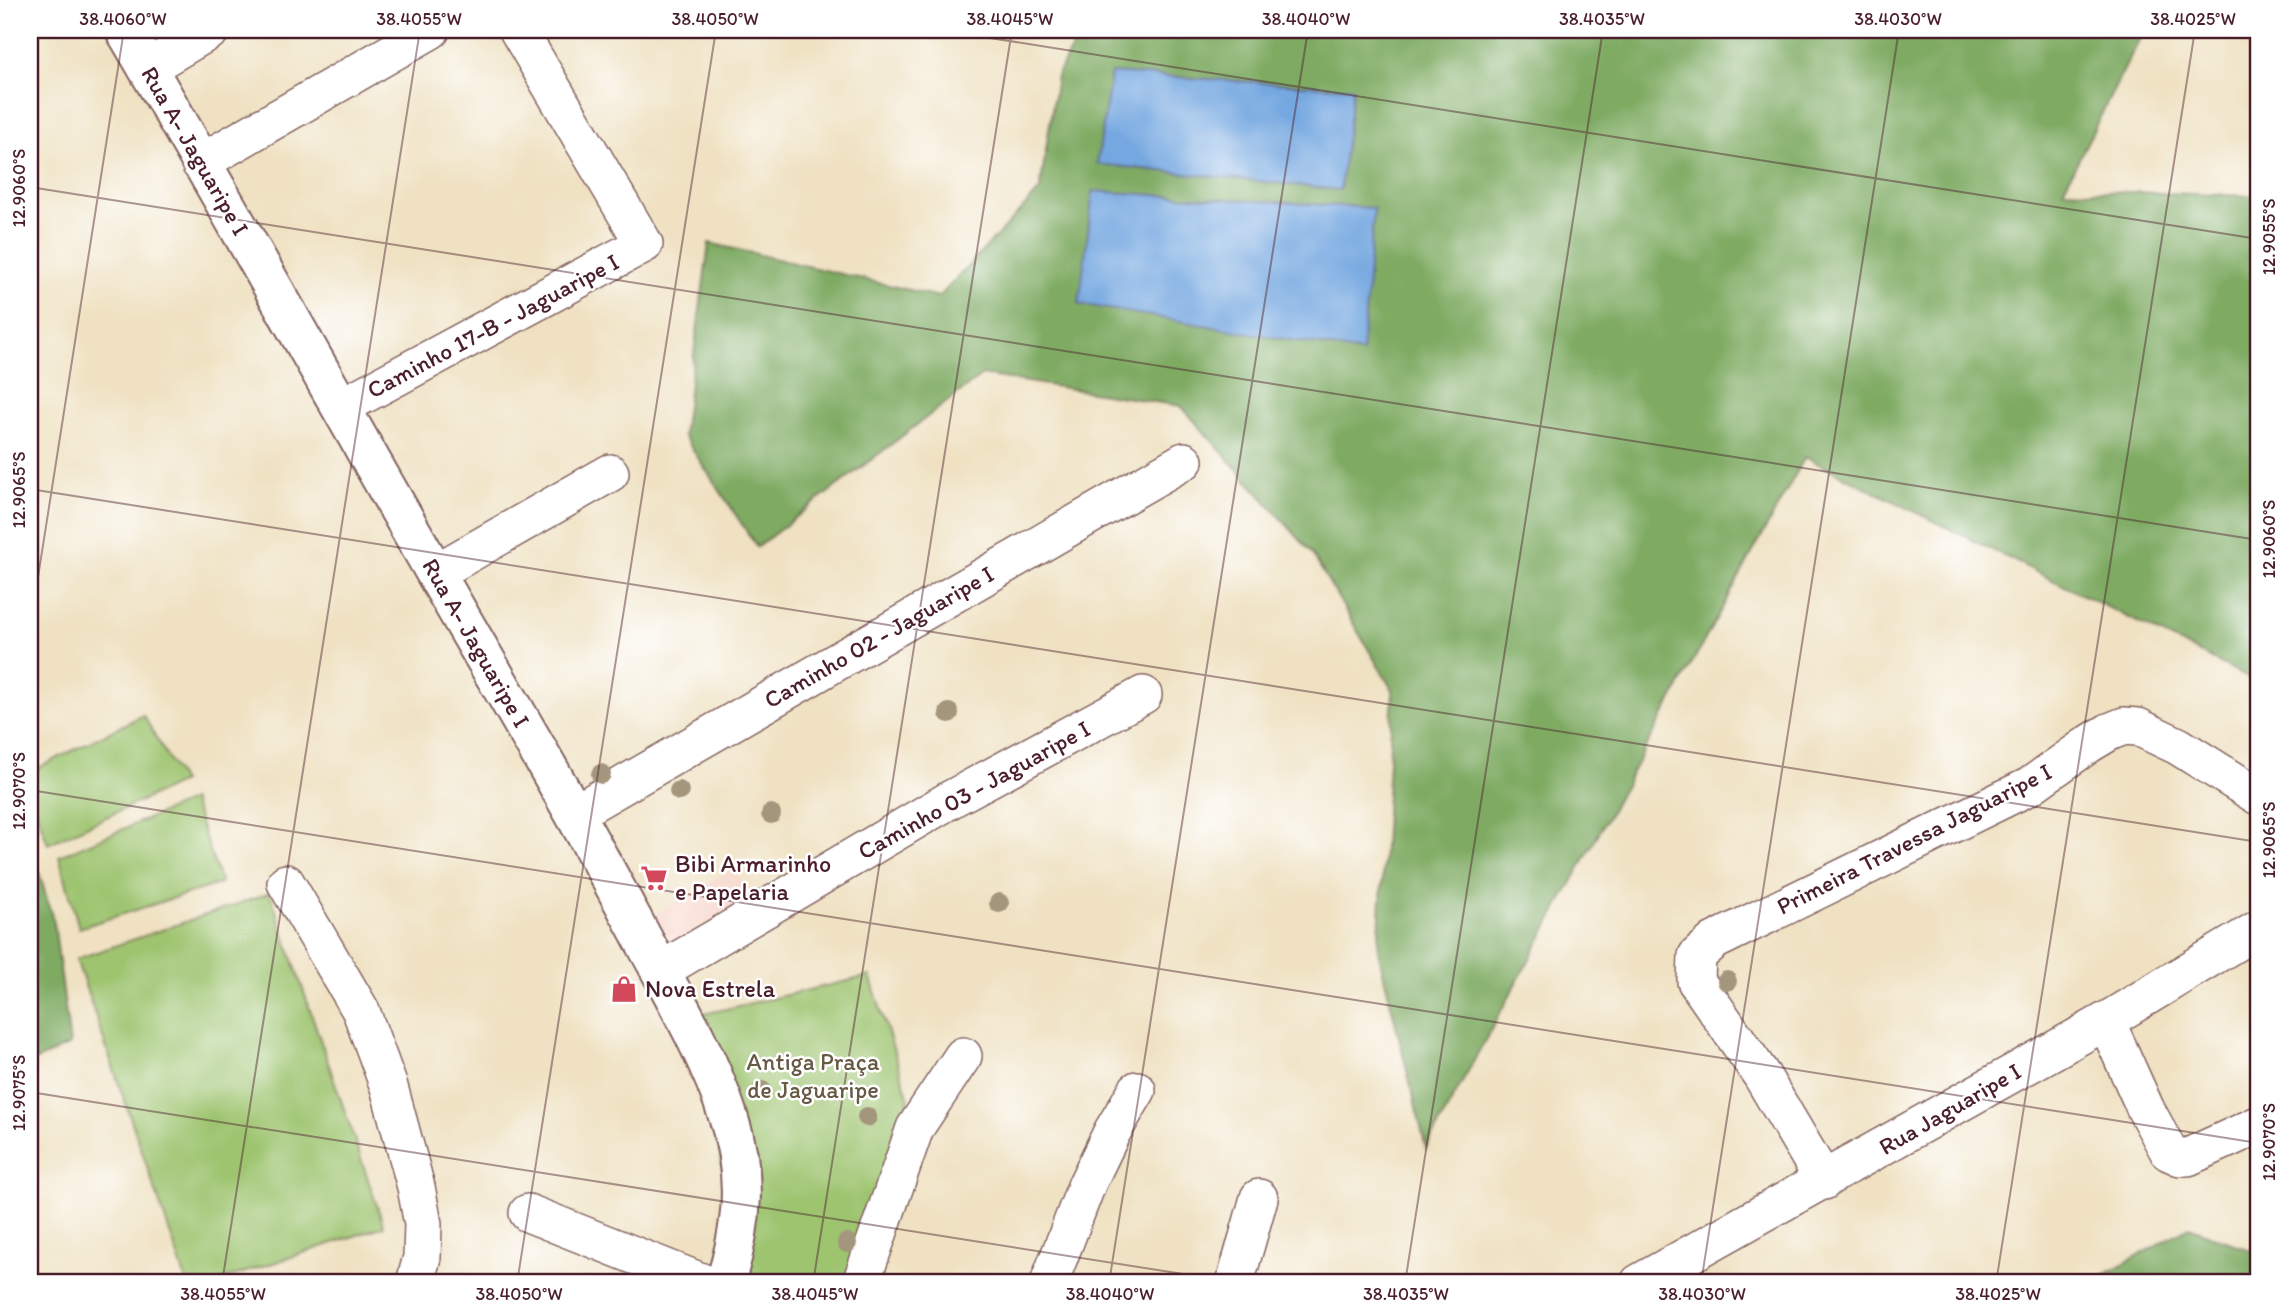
<svg xmlns="http://www.w3.org/2000/svg" width="2288" height="1313" font-family="Itim,sans-serif">
<rect width="100%" height="100%" fill="#fff"/>
<filter id="ink" filterUnits="userSpaceOnUse"><feTurbulence type="fractalNoise" baseFrequency=".0143" numOctaves="2"/><feDisplacementMap in="SourceGraphic" scale="14" xChannelSelector="R" yChannelSelector="G"/><feConvolveMatrix kernelMatrix="1 2 1 2 8 2 1 2 1" color-interpolation-filters="sRGB"/></filter>
<filter id="wash" filterUnits="userSpaceOnUse"><feTurbulence type="fractalNoise" baseFrequency=".00686" numOctaves="4" result="noise"/><feDisplacementMap in="SourceGraphic" scale="28" xChannelSelector="R" yChannelSelector="G"/><feGaussianBlur stdDeviation="1.57" result="paint"/><feColorMatrix in="noise" values="0 0 0 0 0 0 0 0 0 0 0 0 0 0 0 0 0 1.4 0 .05"/><feComposite in="paint" operator="in"/></filter>
<g filter="url(#wash)">
<rect width="100%" height="100%" fill="#efe1c1"/>
<path fill="#f6d2c4" d="M732,869L745,884L755,903L673,953L651,917Z"/>
<g fill="#9ec46f" stroke="#74724d" stroke-width="2">
<path d="M143,715L182,782L48,844L30,794V772Z"/>
<path d="M192,800L221,883L79,928L59,856Z"/>
<path d="M270,893L384,1226L213,1283H187L76,959Z"/>
<path d="M870,976L909,1099L846,1283H743L695,1016Z"/>
</g>
<g fill="#7eaa62" stroke="#646446" stroke-width="2">
<path d="M1081,30H2144L2063,190L2258,196V682L1805,457L1426,1148L1378,951L1393,691L1311,552L1181,406L982,375L757,547L683,435L709,243L939,297L1040,190L1057,76Z"/>
<path d="M30,841L54,923L70,1045L30,1063Z"/>
<path d="M2189,1227L2258,1253V1283H2089Z"/>
</g>
<g fill="#75a7e0" stroke="#606386" stroke-width="2">
<path d="M1111,73L1353,88L1340,190L1097,164Z"/>
<path d="M1093,191L1374,208L1362,352L1079,304Z"/>
</g>
</g>
<g filter="url(#ink)">
<g fill="none" stroke-linecap="round" stroke-linejoin="round">
<defs>
<g id="street">
<path d="M147,68L211,30"/>
<path d="M200,163L431,30"/>
<path d="M341,407L644,244L518,30"/>
<path d="M435,573L610,473"/>
<path d="M575,813L1184,461"/>
<path d="M286,883L361,1011L389,1087L416,1187L423,1224L422,1257L415,1283"/>
<path d="M660,971L953,798L1143,695"/>
<path d="M2106,1021L2146,1110L2169,1152L2180,1157H2188L2258,1125"/>
<path d="M1824,1181L1762,1076L1696,981L1697,956L1714,941L2030,786L2089,744L2109,732L2124,726L2138,727L2178,746L2258,796"/>
<path d="M528,1213L704,1283"/>
<path d="M861,1283L915,1128L963,1056"/>
<path d="M1049,1283L1087,1184L1112,1132L1137,1090"/>
<path d="M1235,1283L1259,1198"/>
<path d="M1639,1283L2106,1021L2258,929"/>
</g>
<path id="secondary" d="M125,30C247,238 363,450 485,659C539,751 592,843 642,937C673,995 708,1054 728,1116C748,1175 743,1225 725,1283"/>
</defs>
<use href="#street" stroke="#846360" stroke-width="40"/>
<use href="#secondary" stroke="#846360" stroke-width="42"/>
<use href="#street" stroke="#fff" stroke-width="37"/>
<use href="#secondary" stroke="#fff" stroke-width="38"/>
</g>
<g fill="#a4967c">
<circle cx="949" cy="713" r="10"/>
<circle cx="601" cy="774" r="10"/>
<circle cx="679" cy="791" r="10"/>
<circle cx="771" cy="814" r="10"/>
<circle cx="999" cy="903" r="10"/>
<circle cx="1727" cy="981" r="10"/>
<circle cx="762" cy="1091" r="10"/>
<circle cx="867" cy="1117" r="10"/>
<circle cx="847" cy="1243" r="10"/>
</g>
</g>
<path fill="none" stroke="#4a1f2b" stroke-width="2" stroke-opacity="0.45" d="M940,30L2258,239M30,187L2258,540M30,489L2258,842M30,628L124,30M30,790L2258,1143M30,1092L1240,1283M222,1283L420,30M517,1283L716,30M813,1283L1012,30M1109,1283L1308,30M1405,1283L1603,30M1701,1283L1899,30M1996,1283L2195,30"/>
<defs>
<symbol id="supermarket-bare" viewBox="-9 -9 18 18"><path d="M-6-5.5h2.5l.6 2H6L4.5 2H-2.5L-4.4-4H-6ZM-1.5 3.2a1.3 1.3 0 1 0 .1 0ZM3 3.2a1.3 1.3 0 1 0 .1 0Z" fill="#d1495b" stroke="#fff" stroke-width="2.5" paint-order="stroke"/></symbol>
<symbol id="shop-bare" viewBox="-9 -9 18 18"><path d="M-5-2.5h2.3a2.7 3.5 0 0 1 5.4 0H5L5.5 6h-11ZM-1.5-2.5h3a1.5 2.3 0 0 0-3 0Z" fill="#d1495b" stroke="#fff" stroke-width="2.5" paint-order="stroke"/></symbol>
</defs>
<g fill-rule="evenodd">
<use href="#supermarket-bare" x="635" y="859" width="38" height="38"/>
<use href="#shop-bare" x="605" y="970" width="38" height="38"/>
</g>
<g text-anchor="middle" stroke-width="5" stroke-linejoin="round" paint-order="stroke">
<g font-size="24" fill="#4a1f2b" stroke="#fff">
<text transform="translate(195 151) rotate(60)" y="8">Rua A- Jaguaripe I</text>
<text transform="translate(493 326) rotate(-28)" y="8">Caminho 17-B - Jaguaripe I</text>
<text transform="translate(879 637) rotate(-30)" y="8">Caminho 02 - Jaguaripe I</text>
<text transform="translate(476 643) rotate(60)" y="8">Rua A- Jaguaripe I</text>
<text transform="translate(974 790) rotate(-29)" y="8">Caminho 03 - Jaguaripe I</text>
<text transform="translate(1914 839) rotate(-27)" y="8">Primeira Travessa Jaguaripe I</text>
<text transform="translate(1950 1109) rotate(-30)" y="8">Rua Jaguaripe I</text>
</g>
<g font-size="24" fill="#4a1f2b" stroke="#fff" text-anchor="start">
<text x="675" y="872">Bibi Armarinho<tspan x="675" dy="28">e Papelaria</tspan></text>
<text x="645" y="997">Nova Estrela</text>
</g>
<g font-size="24" fill="#675943" stroke="#fff">
<text x="813" y="1070">Antiga Praça<tspan x="813" dy="28">de Jaguaripe</tspan></text>
</g>
</g>
<rect width="2288" height="1313" fill="none" stroke="#fff" stroke-width="77"/>
<rect x="38" y="38" width="2212" height="1236" fill="none" stroke="#4a1f2b" stroke-width="2.5"/>
<g font-size="18" text-anchor="middle" fill="#4a1f2b">
<text x="123" y="25">38.4060°W</text>
<text x="419" y="25">38.4055°W</text>
<text x="715" y="25">38.4050°W</text>
<text x="1010" y="25">38.4045°W</text>
<text x="1306" y="25">38.4040°W</text>
<text x="1602" y="25">38.4035°W</text>
<text x="1898" y="25">38.4030°W</text>
<text x="2193" y="25">38.4025°W</text>
<text transform="translate(19 188) rotate(-90)" y="6">12.9060°S</text>
<text transform="translate(2269 237) rotate(-90)" y="6">12.9055°S</text>
<text transform="translate(19 490) rotate(-90)" y="6">12.9065°S</text>
<text transform="translate(2269 539) rotate(-90)" y="6">12.9060°S</text>
<text transform="translate(19 791) rotate(-90)" y="6">12.9070°S</text>
<text transform="translate(2269 840) rotate(-90)" y="6">12.9065°S</text>
<text transform="translate(19 1093) rotate(-90)" y="6">12.9075°S</text>
<text transform="translate(2269 1142) rotate(-90)" y="6">12.9070°S</text>
<text x="223" y="1300">38.4055°W</text>
<text x="519" y="1300">38.4050°W</text>
<text x="815" y="1300">38.4045°W</text>
<text x="1110" y="1300">38.4040°W</text>
<text x="1406" y="1300">38.4035°W</text>
<text x="1702" y="1300">38.4030°W</text>
<text x="1998" y="1300">38.4025°W</text>
</g>
</svg>
